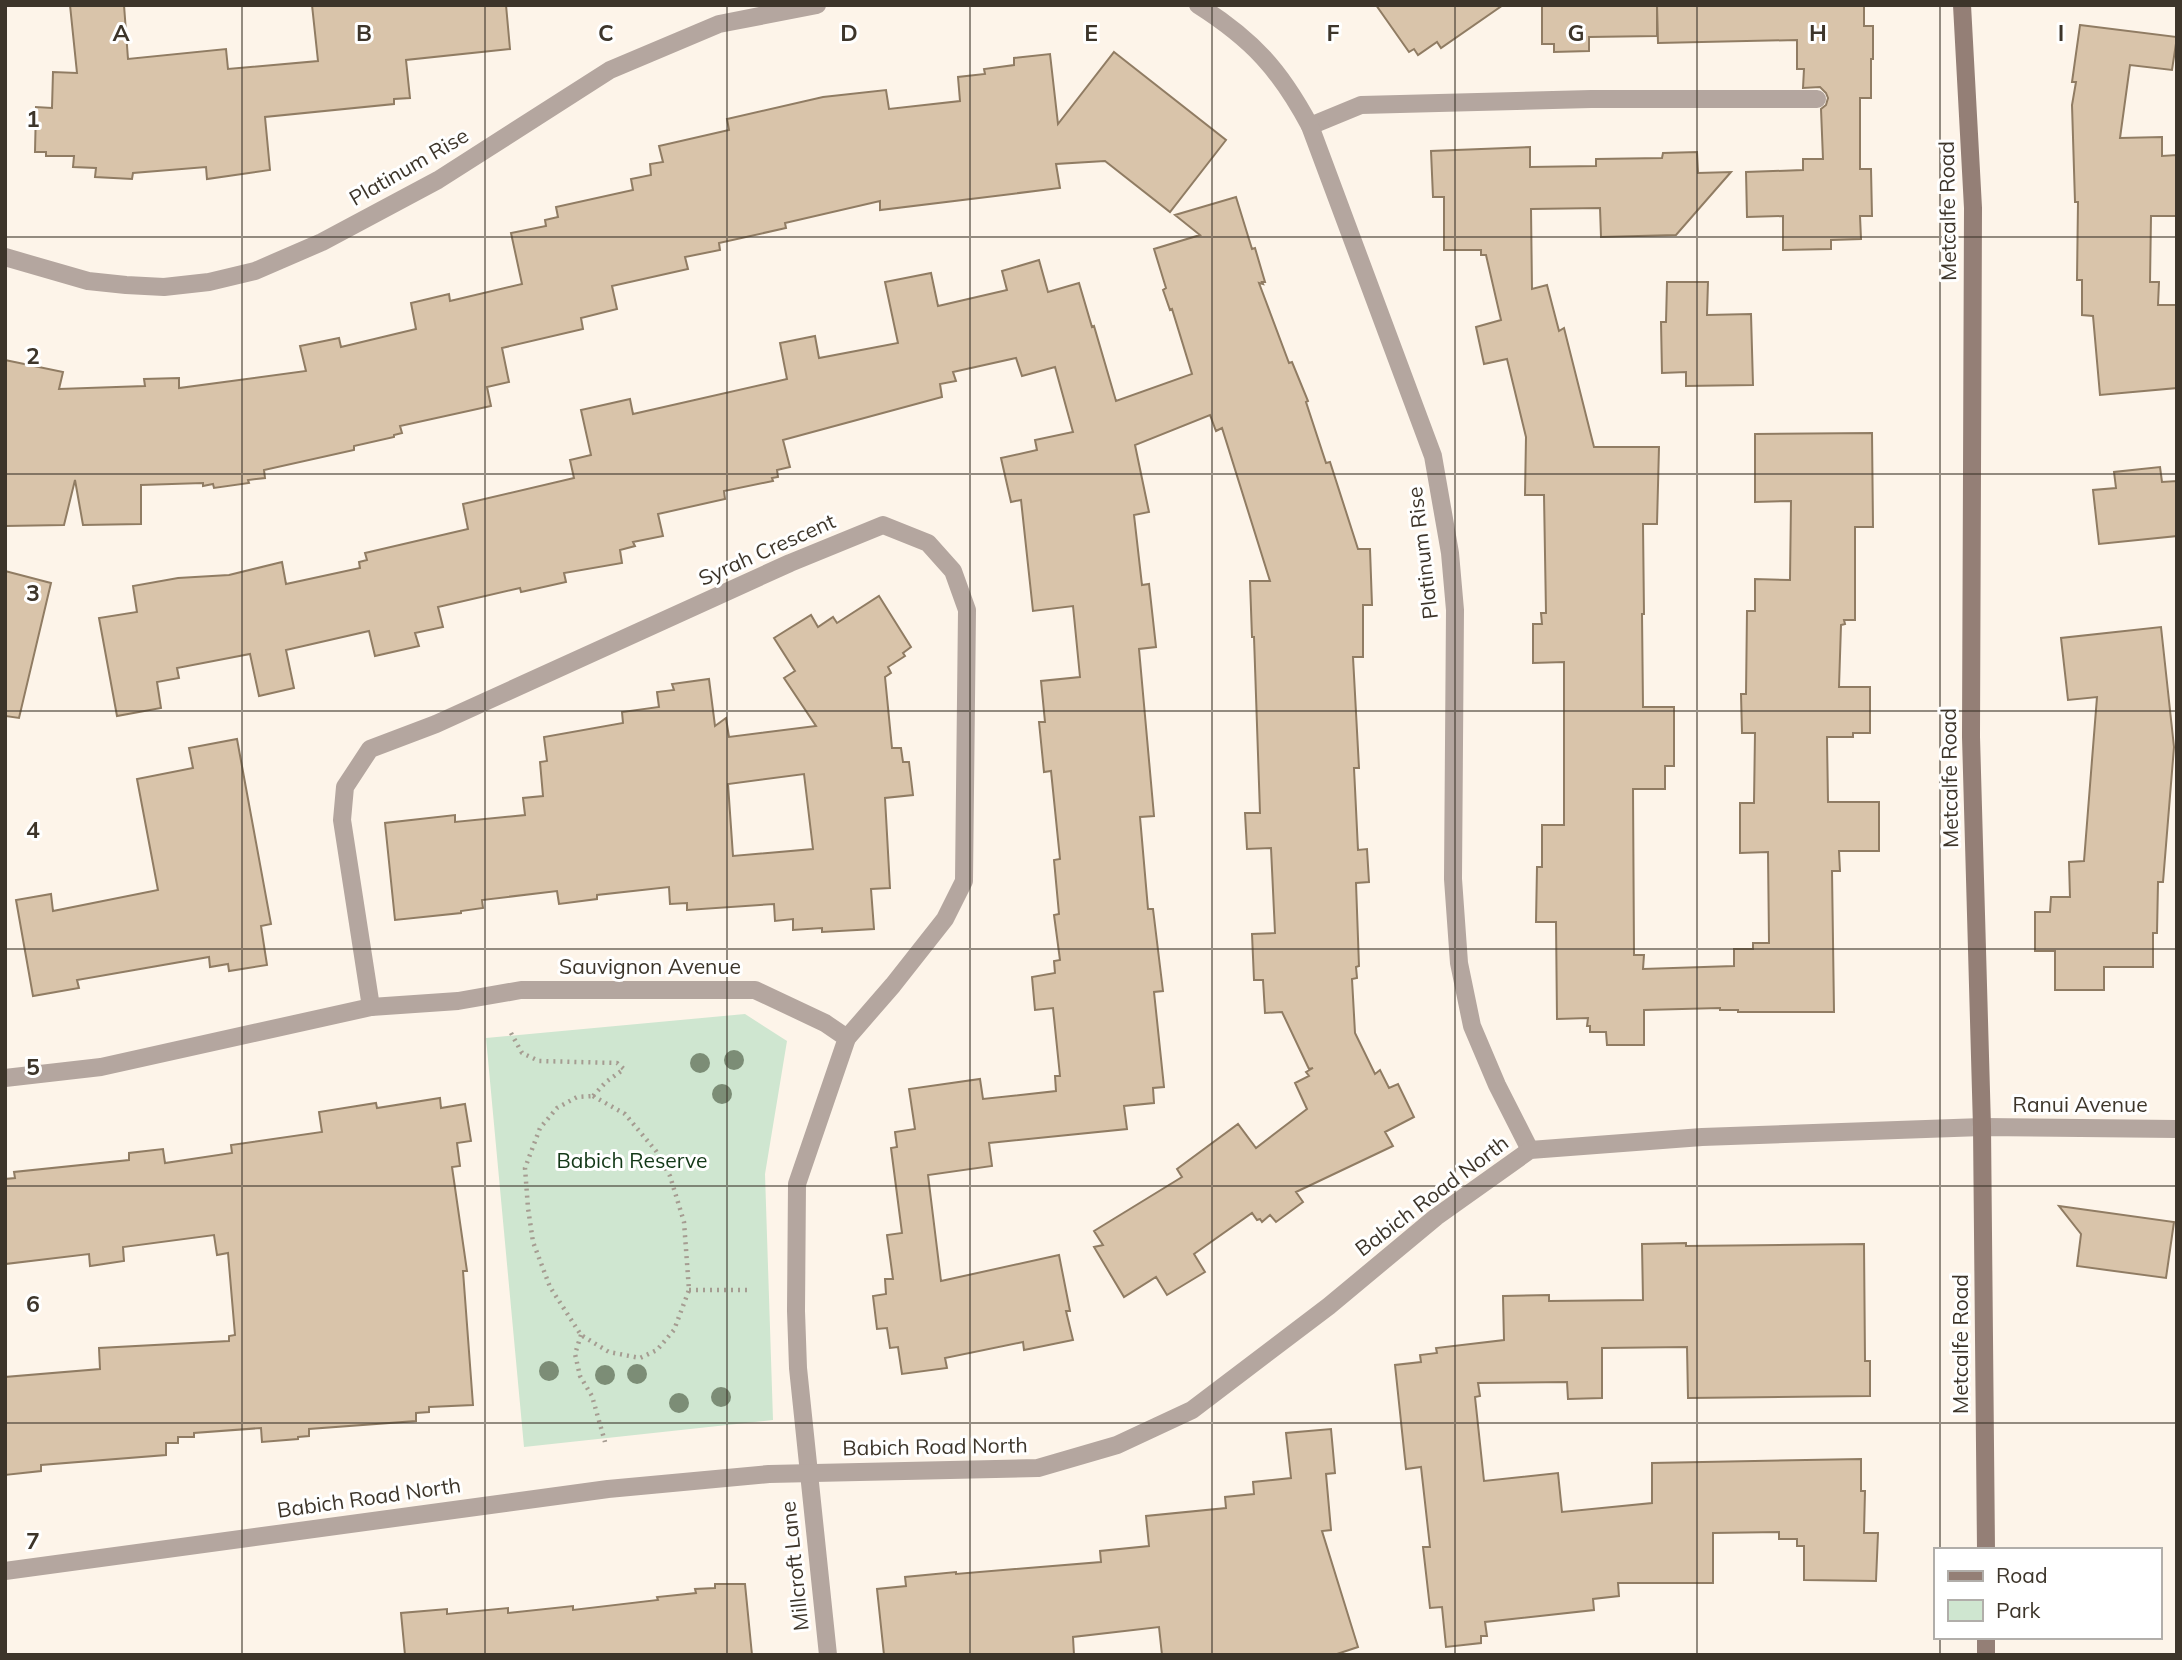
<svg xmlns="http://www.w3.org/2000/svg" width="2182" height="1660" font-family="Mulish,sans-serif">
<rect width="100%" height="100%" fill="#fdf4e9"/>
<path fill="#cfe6d0" d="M745,1014L787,1041L765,1174L773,1420L524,1447L486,1038Z"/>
<g fill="#d9c4aa" stroke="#907c63" stroke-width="2" fill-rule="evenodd">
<path d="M70,5H124L128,59L226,49L228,69L318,61L312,5H506L510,49L406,60L410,98L394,99V104L265,117L270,170L207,179L206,167L133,173L132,179L95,177L96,168L73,167L74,156H46V152H35L36,107L52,108L53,72L77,73Z"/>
<path d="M1376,5H1503L1441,48L1437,42L1418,55L1414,49L1409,52Z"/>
<path d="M1542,5H1657V36L1589,37V51L1554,52V44H1542Z"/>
<path d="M1657,5H1864V26H1873V59H1871V98H1860V169H1871L1872,216H1860L1861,239L1831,240V249L1783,250V216L1747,217L1746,172L1803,170V159H1823L1821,109L1826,105L1828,98L1826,93L1820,87L1803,88L1804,69H1797V40L1658,43Z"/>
<path d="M2080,25L2177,37L2172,70L2130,65L2120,138L2162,137V156L2177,155V216H2151L2150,282H2159L2158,305H2177V388L2100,395L2093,316L2082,315V280H2077L2078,202H2075L2072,105L2076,82H2072Z"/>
<path d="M1114,52L1226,140L1170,212L1105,161L1056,164L1060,188L880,210V201L785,223L786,228L719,243L720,250L685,257L688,269L612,286L617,309L581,318L583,329L502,348L509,382L487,387L491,406L400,426L402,433L394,435V437L354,446V450L264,470L265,478L248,480L249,483L214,488L213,484L203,486V483L141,485V524L83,525L75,480L64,525L5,526V360L63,372L59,389L145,386L144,379L179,378V388L306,371L300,346L339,338L341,347L416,329L411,303L449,294L450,301L522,284L511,233L546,226L545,220L558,217L556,207L633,190L631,179L651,175L650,164L663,162L659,146L729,130L727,119L823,97L886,90L889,109L960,101L958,77L985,74L984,69L1014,65V58L1050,54L1058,124Z"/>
<path d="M1530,147V167L1596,166V159L1662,158L1663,153L1697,152L1698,173L1731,172L1676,235L1601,237L1600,208L1531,209L1532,289L1547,285L1559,331L1564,328L1594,447H1659L1657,524H1643L1644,614H1642L1643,707H1674V766H1665V789H1633L1634,955H1644L1643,969L1734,966V949H1753V943H1769L1768,852L1740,853V803H1754L1755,733H1742L1741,694H1746L1747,611H1755V579L1790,580L1791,501L1755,502V434L1872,433L1873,527H1855V620H1844L1845,624L1841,625L1839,687H1870V733H1853V737H1827L1828,802H1879V851H1839L1840,871H1832L1834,1012H1738V1010H1720V1008L1644,1010V1045H1607L1606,1032H1590V1026H1587L1588,1018L1557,1019L1556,922H1536L1537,867H1542V825H1564V662L1533,663V624H1542L1541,613H1546L1544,495H1525L1526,437L1507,359L1484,364L1476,327L1501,320L1486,255H1481V250H1444V197H1433L1431,151Z"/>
<path d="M1236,197L1252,249L1255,248L1265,282H1262L1263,284L1259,283L1289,363L1292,362L1308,401L1306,402L1326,463L1330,462L1358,549H1370L1372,605H1363V657H1353L1359,768H1354L1358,850L1367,849L1369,882L1356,883L1359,966L1356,967L1357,978L1352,979L1355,1033L1375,1074L1380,1070L1389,1088L1398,1084L1414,1117L1385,1132L1393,1146L1296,1192L1303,1202L1276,1222L1270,1215L1262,1222L1260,1219L1257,1220L1252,1213L1194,1254L1205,1272L1167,1295L1156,1277L1124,1297L1094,1247L1103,1245L1094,1231L1182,1177L1177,1169L1238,1124L1256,1148L1307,1109L1295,1083L1309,1076L1306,1072L1313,1068L1309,1069L1282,1012L1265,1013L1263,980H1254L1252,934L1275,933L1271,848L1247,849L1245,813H1260L1254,637H1252L1250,581H1270L1222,428L1216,431L1210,415L1135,445L1149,512L1134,515L1142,585L1149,584L1156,647L1139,649L1154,816L1140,817L1148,909H1153L1163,991L1154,992L1164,1087L1153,1088L1154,1103L1124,1106L1127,1129L989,1143L992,1166L928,1175L941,1281L1059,1255L1070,1311H1066L1073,1340L1024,1350L1023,1342L945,1358L947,1368L902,1374L898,1347L890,1348L887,1328L877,1329L873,1296L886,1294L885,1279H893L887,1235L902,1233L891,1148L897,1147L895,1132L915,1129L909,1089L980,1079L983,1099L1056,1091L1055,1076H1060L1053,1008L1035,1010L1032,977L1055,973L1054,961L1060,960L1054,915L1059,914L1054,860L1060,859L1051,771L1044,772L1039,722H1045L1041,681L1080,677L1073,606L1033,611L1021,500L1011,502L1001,458L1037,450L1035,440L1073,432L1055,367L1022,376L1016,358L953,372L956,381L940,384L942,397L783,440L790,467L777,470L778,477L772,478L773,481L724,491L725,499L658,514L663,536L633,542L635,546L620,550L622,563L564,573L566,582L521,592L520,588L438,607L443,627L415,633L419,646L375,656L369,631L286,650L294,688L259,696L250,654L177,668L179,678L157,682L161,708L117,716L99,618L137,612L133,586L178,578L229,575L282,562L286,584L360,568L359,562L367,560L365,553L468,529L463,504L574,478L570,460L591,455L581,410L630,399L633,414L787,379L780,343L815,336L819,358L898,343L885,282L931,273L938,306L1007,290L1002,271L1039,260L1048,292L1079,283L1092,327L1094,326L1116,401L1192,374L1172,309L1170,310L1163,290L1166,288L1154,249L1200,235L1175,215Z"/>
<path d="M1667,282H1708L1707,315L1751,314L1753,385L1686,386V372L1662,373L1661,322H1666Z"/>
<path d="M2160,467L2162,482L2177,481V536L2099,544L2093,490L2116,488L2114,472Z"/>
<path d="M5,571L51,583L19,718L5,716Z"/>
<path d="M879,596L911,647L903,653L905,656L888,667L891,673L885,677L892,748H901L903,762H909L913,795L885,798L890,888L871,889L874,929L822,932V928L793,930V919L775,921L774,904L687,910V903L670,904L669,887L597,895V899L559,904L557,891L482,900L483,908L461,911V913L395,920L385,823L455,815V822L525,815L523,798L543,796L540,762L547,761L544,737L623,723L622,712L659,707L657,692L674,690L672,684L709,679L715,726L726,718L729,737L816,726L784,678L795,671L774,638L811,615L818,627L833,617L837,623ZM804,774L813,849L733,856L728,784Z"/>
<path d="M2161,627L2174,747L2163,882H2158L2157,933H2153V967H2104V990H2055V951H2035V912H2050L2051,897H2070L2069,862L2084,861L2097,697L2068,700L2061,638Z"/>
<path d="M237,739L271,924L261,926L267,965L229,971L228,964L210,967L209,957L77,980L79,988L33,996L16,900L51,894L53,911L158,890L137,779L193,768L189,748Z"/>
<path d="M440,1098L441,1108L465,1104L471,1141L457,1143L460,1166L452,1167L467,1271H463L473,1405L429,1407V1412L416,1413V1421L309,1429V1436L298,1437V1439L262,1442L261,1428L194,1433V1437H178V1443H166V1455L41,1465V1471L5,1475V1377L100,1369L99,1348L229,1341V1336L235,1335L228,1253L217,1255L214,1235L123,1247L124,1261L90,1266L89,1254L5,1264V1179L15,1178L14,1172L129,1160V1153L163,1149L165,1163L232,1153L231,1145L322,1132L319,1112L376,1103L377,1108Z"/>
<path d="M2059,1206L2174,1222L2166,1278L2077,1266L2081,1234Z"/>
<path d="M1686,1243V1246L1864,1244L1865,1361H1870V1396L1688,1398L1687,1347L1602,1348V1398L1568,1399L1567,1382L1478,1383L1480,1396L1475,1397L1484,1481L1558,1473L1562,1512L1652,1503V1463L1861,1459V1491H1865L1864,1533H1878L1876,1581L1804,1580V1546H1797V1539H1779V1532L1713,1533V1583H1618L1619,1596L1593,1599L1594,1610L1485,1622L1487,1636H1481V1643L1446,1647L1442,1607L1430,1608L1423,1547H1430L1421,1467L1406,1469L1395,1365L1421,1362L1420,1355L1437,1353L1436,1348L1504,1340L1503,1296L1549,1295V1301L1643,1300L1642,1244Z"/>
<path d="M1331,1429L1335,1473L1326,1474L1331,1530L1322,1531L1358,1647L1334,1655H1162L1159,1627L1073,1637L1074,1655H884L877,1589L906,1586L905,1577L956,1572V1574L1101,1562L1100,1551L1149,1546L1146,1516L1226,1508L1225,1497L1254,1494L1253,1482L1291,1478L1286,1433Z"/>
<path d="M715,1584H745L752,1655H405L401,1613L447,1609V1614L508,1608V1613L573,1606V1610L658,1600L657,1597L696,1593L695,1589L715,1588Z"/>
</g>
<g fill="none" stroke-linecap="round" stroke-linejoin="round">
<g stroke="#a59c91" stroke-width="4.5" stroke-dasharray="2 5" stroke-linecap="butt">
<path d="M511,1033L522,1053L539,1061L617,1063L624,1069L606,1082L593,1096"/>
<path d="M593,1096L625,1114L656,1151L670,1176L684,1222L689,1290L674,1330L657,1350L640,1358L609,1352L581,1335L550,1287L533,1242L528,1208L525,1168L540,1128L557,1108L577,1097Z"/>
<path d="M689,1290H750"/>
<path d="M581,1335L575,1354L580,1376L592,1396L605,1442"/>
</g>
<path stroke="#b4a69f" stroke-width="18" d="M1310,126L1361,105L1591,99H1817"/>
<g stroke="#b4a69f" stroke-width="18">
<path d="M1198,5C1253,40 1280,70 1310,126L1433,456L1450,553L1455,610L1453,879L1459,963L1472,1026L1497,1085L1530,1150"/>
<path d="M5,257L88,281L126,285L164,287L209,282L255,271L322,242L438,180L610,70L719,24L817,5"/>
<path d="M371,1007L342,820L345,787L370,749L436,724L790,563L883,525L928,543L953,571L967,610L964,881L945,919L893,985L847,1038"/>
<path d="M5,1078L101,1067L371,1007L458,1001L521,990H755L825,1023L847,1038L797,1184L796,1311L798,1368L828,1655"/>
<path d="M5,1571L608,1489L769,1474L1038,1468L1117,1445L1192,1410L1329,1306L1436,1217L1530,1150L1702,1137L1982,1127L2177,1129"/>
</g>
<g stroke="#947f76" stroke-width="18">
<path d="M1962,5L1973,208L1971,737L1982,1127L1986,1550"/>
<path d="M1986,1655V1637"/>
</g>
</g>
<g fill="#7c8d76">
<circle cx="734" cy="1060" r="10"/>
<circle cx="700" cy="1063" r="10"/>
<circle cx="722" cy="1094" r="10"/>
<circle cx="549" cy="1371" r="10"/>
<circle cx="637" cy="1374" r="10"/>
<circle cx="605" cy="1375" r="10"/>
<circle cx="721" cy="1397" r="10"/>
<circle cx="679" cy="1403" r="10"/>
</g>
<path fill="none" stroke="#3d352a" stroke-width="2" stroke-opacity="0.55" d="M242,5V1655M485,5V1655M727,5V1655M970,5V1655M1212,5V1655M1455,5V1655M1697,5V1655M1940,5V1550M5,237H2177M5,474H2177M5,711H2177M5,949H2177M5,1186H2177M5,1423H2177M1940,1637V1655"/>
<g text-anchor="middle" stroke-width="6" stroke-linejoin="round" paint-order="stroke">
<g font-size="21" fill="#3d352a" stroke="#fff">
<text transform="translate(409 167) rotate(-30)" y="7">Platinum Rise</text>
<text transform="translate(1948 211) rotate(-91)" y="7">Metcalfe Road</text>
<text transform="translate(767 550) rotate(-24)" y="7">Syrah Crescent</text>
<text transform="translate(1423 553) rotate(-97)" y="7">Platinum Rise</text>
<text transform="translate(1950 778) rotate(-91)" y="7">Metcalfe Road</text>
<text x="650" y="974">Sauvignon Avenue</text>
<text x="2080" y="1112">Ranui Avenue</text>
<text transform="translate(1432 1196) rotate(-37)" y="7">Babich Road North</text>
<text transform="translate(1961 1344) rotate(-90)" y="7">Metcalfe Road</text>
<text transform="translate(935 1447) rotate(-1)" y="7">Babich Road North</text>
<text transform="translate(369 1498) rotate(-8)" y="7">Babich Road North</text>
<text transform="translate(795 1566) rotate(-96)" y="7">Millcroft Lane</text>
</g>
<g font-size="21" fill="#133817" stroke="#fff">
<text x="632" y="1168">Babich Reserve</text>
</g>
</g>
<g font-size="23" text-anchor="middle" font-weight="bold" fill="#3d352a" stroke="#fff" stroke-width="6" stroke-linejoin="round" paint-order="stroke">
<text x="121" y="41">A</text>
<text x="364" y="41">B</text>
<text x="606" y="41">C</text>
<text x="849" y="41">D</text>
<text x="1091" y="41">E</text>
<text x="1333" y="41">F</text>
<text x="1576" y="41">G</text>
<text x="1818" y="41">H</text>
<text x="2061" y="41">I</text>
<text x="33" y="127">1</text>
<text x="33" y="364">2</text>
<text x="33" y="601">3</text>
<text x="33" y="838">4</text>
<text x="33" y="1075">5</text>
<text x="33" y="1312">6</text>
<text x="33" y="1549">7</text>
</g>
<rect width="2182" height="1660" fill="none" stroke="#3d352a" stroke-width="14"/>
<rect x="1934" y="1548" width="228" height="91" fill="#ffffff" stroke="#b1aeaa" stroke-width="2"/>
<rect x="1948" y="1571" width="35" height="10" fill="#947f76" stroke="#b1aeaa" stroke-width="2"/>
<text x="1996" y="1583" font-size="21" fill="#3d352a">Road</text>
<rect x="1948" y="1600" width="35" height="21" fill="#cfe6d0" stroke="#b1aeaa" stroke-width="2"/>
<text x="1996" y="1618" font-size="21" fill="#3d352a">Park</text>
</svg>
